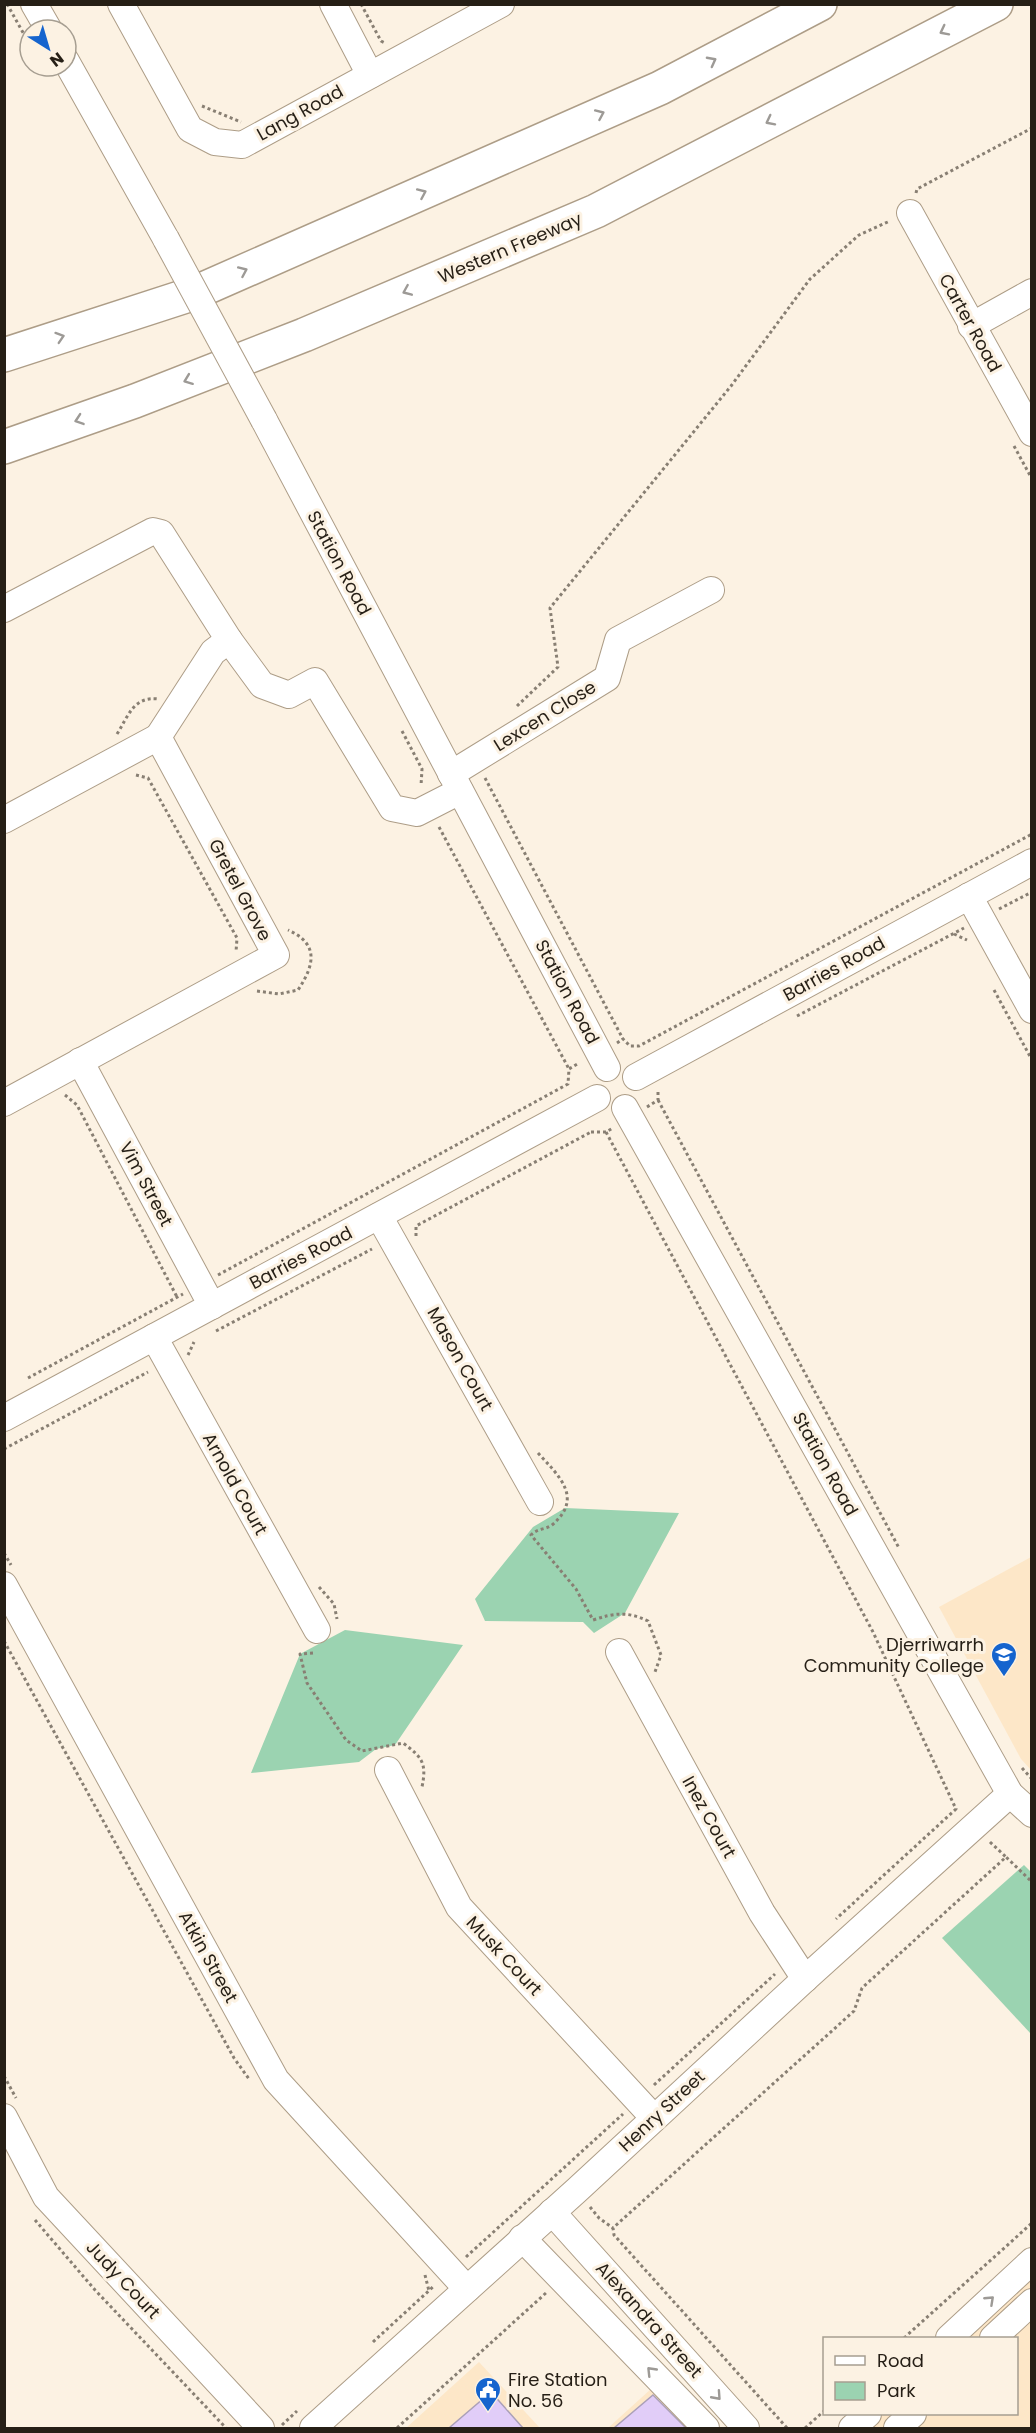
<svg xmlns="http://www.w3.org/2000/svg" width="1036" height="2433" font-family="Poppins,sans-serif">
<rect width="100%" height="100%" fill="#fcf2e3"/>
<g fill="#fde7c8">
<path d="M1031,1557V1770L1021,1759L939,1607Z"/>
<path d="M1031,2276V2428H867L883,2414H1016V2338H964Z"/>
<path d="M479,2362L540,2428H406Z"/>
<path d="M651,2389L688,2428H608Z"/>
</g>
<g fill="#9bd3b1">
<path d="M565,1508L679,1513L625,1613L594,1633L583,1622L485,1621L475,1599L533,1527Z"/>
<path d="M345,1630L463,1645L395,1745L376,1749L359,1762L251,1773L300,1654Z"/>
<path d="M1024,1865L1032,1873L1031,2034L942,1938Z"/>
</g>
<g fill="#e1cdf8" stroke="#aba0b8" stroke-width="1.5">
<path d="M491,2392L523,2428H449Z"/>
<path d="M653,2395L686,2428H614Z"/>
</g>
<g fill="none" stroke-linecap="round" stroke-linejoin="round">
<defs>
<g id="minor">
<path d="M34,4L49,30"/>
<path d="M121,4L190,129L215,142L242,145L501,4"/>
<path d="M333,4L370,75"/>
<path d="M66,61L166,239"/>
<path d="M910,213L1032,433"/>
<path d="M971,326L1032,292"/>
<path d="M264,420L607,1068"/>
<path d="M4,609L153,531L161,533L229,640L262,685L289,695L315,681L392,808L417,813L460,791"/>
<path d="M158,737L213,652L229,640"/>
<path d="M451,774L607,678L618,640L711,590"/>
<path d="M4,820L158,737L276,955L4,1103"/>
<path d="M969,896L1032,1010"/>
<path d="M80,1061L212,1306"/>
<path d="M636,1077L1032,862"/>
<path d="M625,1108L1010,1794L1032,1814"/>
<path d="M379,1216L540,1502"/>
<path d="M154,1337L317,1630"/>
<path d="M4,1418L597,1098"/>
<path d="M4,1585L276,2080L467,2289"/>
<path d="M619,1652L762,1913L805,1979"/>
<path d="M388,1770L459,1907L654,2118"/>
<path d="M4,2117L46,2197L261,2428"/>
<path d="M552,2212L746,2428"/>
<path d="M522,2238L706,2428"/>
<path d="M949,2338L1032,2261"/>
<path d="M993,2338L1032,2302"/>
<path d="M313,2428L577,2190L805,1979L1010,1794"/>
<path d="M852,2428L868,2414"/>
<path d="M897,2428L913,2414"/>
</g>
<g id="highway">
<path d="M4,355L192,294L660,88L820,4"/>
<path d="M4,447L135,401L304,335L596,211L996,4"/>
</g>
</defs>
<use href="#minor" stroke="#ad9d87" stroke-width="28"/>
<use href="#highway" stroke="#ad9d87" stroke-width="36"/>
<g stroke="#887f73" stroke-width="3" stroke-dasharray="3 3" stroke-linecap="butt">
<path d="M7,4L30,45"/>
<path d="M361,4L381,41L385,43"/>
<path d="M202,106L241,122"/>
<path d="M916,193L917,189L1032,128"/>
<path d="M1014,446L1032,479"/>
<path d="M517,706L558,667L550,608L731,386L810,279L859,235L890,221"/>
<path d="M402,731L422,769L421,786"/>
<path d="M117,734C128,717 133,696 158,699"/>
<path d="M136,775L148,778L237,938L236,952"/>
<path d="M485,778L623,1039"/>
<path d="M439,827L569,1069"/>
<path d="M999,909L1032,892"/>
<path d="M954,934L967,940"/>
<path d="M994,990L1032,1060"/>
<path d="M257,991L279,994L298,990C314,966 320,944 288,930"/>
<path d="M797,1016L964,928"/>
<path d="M617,1043L623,1039L630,1046H639L1032,834"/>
<path d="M65,1095L77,1105L177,1297"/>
<path d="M658,1100L899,1548"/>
<path d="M647,1107L658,1100V1089"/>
<path d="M591,1132H606L613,1128"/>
<path d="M606,1132L873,1632L956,1809L836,1919"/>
<path d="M416,1236V1226L591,1132"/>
<path d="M218,1275L568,1084L569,1069L579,1063"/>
<path d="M216,1331L372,1249"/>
<path d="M188,1355L194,1342"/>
<path d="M28,1378L183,1294"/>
<path d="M4,1449L148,1372"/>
<path d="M538,1453C559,1476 584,1498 552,1525C545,1530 538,1528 531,1535L576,1589L593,1620C614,1613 627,1611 648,1621L661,1655L655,1672"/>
<path d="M4,1553L11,1565"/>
<path d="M319,1587L334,1604L337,1619"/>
<path d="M4,1641L234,2058L249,2079"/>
<path d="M313,1653L300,1654L307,1683L346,1740L362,1751L403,1743C422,1757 427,1763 422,1787"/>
<path d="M1022,1768L1032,1779"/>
<path d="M990,1842L1006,1857"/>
<path d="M4,2076L16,2098"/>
<path d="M654,2085L775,1974"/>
<path d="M590,2207L599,2218L613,2228"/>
<path d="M35,2220L95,2290L226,2428"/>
<path d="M466,2257L623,2114"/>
<path d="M425,2275L429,2291"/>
<path d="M904,2338L1032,2223"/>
<path d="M373,2342L434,2286"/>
<path d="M282,2425L297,2411"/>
<path d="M397,2428L547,2292"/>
<path d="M787,2428L614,2235L613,2228L854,2011L862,1988L1006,1857L1032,1882"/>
<path d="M805,2428L824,2411"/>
</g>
<use href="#minor" stroke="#fff" stroke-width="26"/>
<use href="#highway" stroke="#fff" stroke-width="33"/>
<defs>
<path id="minor-bridge" d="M166,239L264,420"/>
</defs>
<use href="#minor-bridge" stroke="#ad9d87" stroke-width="28" stroke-linecap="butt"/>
<use href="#minor-bridge" stroke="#fff" stroke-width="26"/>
</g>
<defs><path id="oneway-chevron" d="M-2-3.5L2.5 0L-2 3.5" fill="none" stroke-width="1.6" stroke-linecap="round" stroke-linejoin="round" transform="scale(1.5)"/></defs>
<g stroke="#9d9a96">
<use href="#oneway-chevron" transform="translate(944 31) rotate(153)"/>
<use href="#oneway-chevron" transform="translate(712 61) rotate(-28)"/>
<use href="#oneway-chevron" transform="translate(600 114) rotate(-24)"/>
<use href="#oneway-chevron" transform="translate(770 121) rotate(153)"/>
<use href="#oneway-chevron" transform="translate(422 193) rotate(-24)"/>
<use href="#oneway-chevron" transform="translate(243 271) rotate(-24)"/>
<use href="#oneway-chevron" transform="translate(407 291) rotate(157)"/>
<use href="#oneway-chevron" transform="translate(60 337) rotate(-18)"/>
<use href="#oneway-chevron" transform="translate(188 380) rotate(159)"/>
<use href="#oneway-chevron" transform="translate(79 420) rotate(161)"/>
<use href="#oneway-chevron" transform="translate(990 2300) rotate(-43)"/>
<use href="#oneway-chevron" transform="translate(651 2371) rotate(-134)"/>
<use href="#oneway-chevron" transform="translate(717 2396) rotate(48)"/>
</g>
<defs>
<symbol id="school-pin" viewBox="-11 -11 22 30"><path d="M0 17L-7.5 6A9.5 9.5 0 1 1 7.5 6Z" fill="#1564ce" stroke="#fcf2e3"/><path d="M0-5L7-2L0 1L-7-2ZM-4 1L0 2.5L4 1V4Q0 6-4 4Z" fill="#fff"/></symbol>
<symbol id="civic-pin" viewBox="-11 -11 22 30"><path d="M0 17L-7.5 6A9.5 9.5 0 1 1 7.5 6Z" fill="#1564ce" stroke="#fcf2e3"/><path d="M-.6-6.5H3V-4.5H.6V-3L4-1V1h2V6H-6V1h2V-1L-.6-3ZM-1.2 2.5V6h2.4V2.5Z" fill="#fff"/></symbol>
</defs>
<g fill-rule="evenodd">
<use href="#school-pin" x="989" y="1640" width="30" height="40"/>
<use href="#civic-pin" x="473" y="2375" width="30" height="40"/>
</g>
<g text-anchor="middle" stroke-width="6" stroke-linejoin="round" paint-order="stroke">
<g font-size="18" fill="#261f16" stroke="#fcf2e3">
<text transform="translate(300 113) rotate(-29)" y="6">Lang Road</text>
<text transform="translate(510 248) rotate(-23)" y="6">Western Freeway</text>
<text transform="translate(970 323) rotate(61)" y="6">Carter Road</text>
<text transform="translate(339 563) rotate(62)" y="6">Station Road</text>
<text transform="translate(545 716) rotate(-32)" y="6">Lexcen Close</text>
<text transform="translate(240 890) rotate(62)" y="6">Gretel Grove</text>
<text transform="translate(834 969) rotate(-29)" y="6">Barries Road</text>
<text transform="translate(567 992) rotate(62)" y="6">Station Road</text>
<text transform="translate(146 1184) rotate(62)" y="6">Vim Street</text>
<text transform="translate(301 1258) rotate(-28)" y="6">Barries Road</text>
<text transform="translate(460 1359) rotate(61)" y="6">Mason Court</text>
<text transform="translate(825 1464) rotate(61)" y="6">Station Road</text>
<text transform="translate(235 1484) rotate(61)" y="6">Arnold Court</text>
<text transform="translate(709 1817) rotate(61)" y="6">Inez Court</text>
<text transform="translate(504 1956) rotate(47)" y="6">Musk Court</text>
<text transform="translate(208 1957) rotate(61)" y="6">Atkin Street</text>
<text transform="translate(662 2111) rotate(-43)" y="6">Henry Street</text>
<text transform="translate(123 2280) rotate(47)" y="6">Judy Court</text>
<text transform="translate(649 2320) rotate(48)" y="6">Alexandra Street</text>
</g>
<g font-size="18" fill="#261f16" stroke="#fcf2e3" text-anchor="end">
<text x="984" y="1651">Djerriwarrh<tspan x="984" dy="21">Community College</tspan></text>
<text x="508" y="2386" text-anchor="start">Fire Station<tspan x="508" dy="21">No. 56</tspan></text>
</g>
</g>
<rect width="1036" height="2433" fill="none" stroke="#261f16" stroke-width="12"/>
<rect x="823" y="2337" width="195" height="78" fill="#fcf2e3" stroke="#a69e91" stroke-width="1.5"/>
<rect x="835" y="2356" width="30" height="9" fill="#ffffff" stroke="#a69e91" stroke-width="1.5"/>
<text x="877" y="2367" font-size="18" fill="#261f16">Road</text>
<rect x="835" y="2382" width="30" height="18" fill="#9bd3b1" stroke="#a69e91" stroke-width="1.5"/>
<text x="877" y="2397" font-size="18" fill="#261f16">Park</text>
<g transform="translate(48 48) rotate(143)"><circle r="28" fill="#fcf2e3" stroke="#a69e91" stroke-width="1.5"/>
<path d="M0-4.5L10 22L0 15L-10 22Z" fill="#1564ce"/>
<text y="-9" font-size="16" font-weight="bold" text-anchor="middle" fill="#261f16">N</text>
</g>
</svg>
